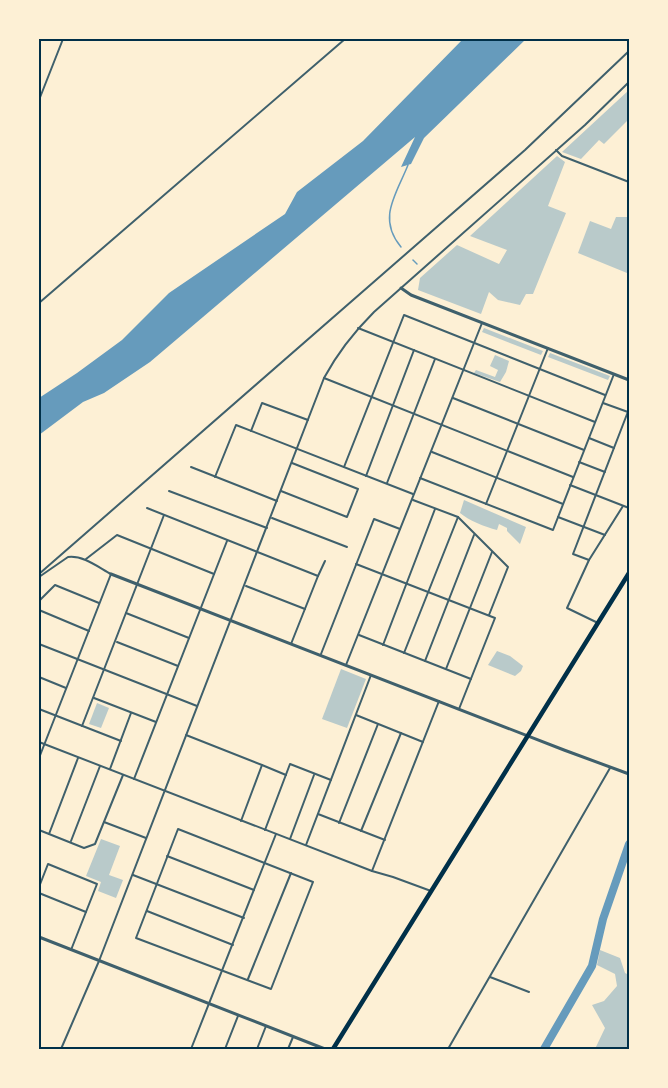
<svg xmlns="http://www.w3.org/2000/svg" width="668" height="1088" font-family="'Titillium Web',sans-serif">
<rect width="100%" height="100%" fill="#fdf0d5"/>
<g fill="#b9caca">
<path d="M629,90V119L604,144L599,140L581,159L562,152Z"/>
<path d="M557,156L565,162L548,206L566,213L533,294H526L520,305L498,300L489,292L481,314L418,290L420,278L457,245L499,264L507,250L470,236Z"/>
<path d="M616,217H629V229L627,235L629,236V269L627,273L578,253L590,221L611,229Z"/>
<path d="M484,328L543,351L541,355L482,332Z"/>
<path d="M550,353L610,376L608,380L548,357Z"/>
<path d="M495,355L509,361L506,372L500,382L474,373L476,370L495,377L498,370L490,366Z"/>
<path d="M464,500L526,527L520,544L507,531V528L499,524L497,530C485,527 468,520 460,513Z"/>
<path d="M497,651L510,656L523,666L521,671L515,676L488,665Z"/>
<path d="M341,669L366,679L347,728L322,719Z"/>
<path d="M97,703L109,708L101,728L89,724Z"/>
<path d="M101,839L120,846L109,875L123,880L116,898L98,891L101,882L86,876Z"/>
<path d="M600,950L620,958L625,973L629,975V1049H595L605,1028L592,1005L604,1001L617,986L615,974L597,965Z"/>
</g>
<path fill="#669bbc" d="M463,39H526L424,138L411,164L401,167L415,137L150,362L104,393L83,402L39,435V398L77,373L122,340L169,293L285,214L297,192L363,141Z"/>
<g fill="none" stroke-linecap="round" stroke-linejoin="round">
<g stroke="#669bbc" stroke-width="1.5">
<path d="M401,247C377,218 396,195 408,165"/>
<path d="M413,260L417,264"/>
</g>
<path stroke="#669bbc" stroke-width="8" d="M544,1049L592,966L603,919L629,844"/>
<g stroke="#3f606c" stroke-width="2">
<path d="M39,100L63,39"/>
<path d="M556,150L562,156L629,182"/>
<path d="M39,303L345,39"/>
<path d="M358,328L595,422"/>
<path d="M324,378L573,477"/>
<path d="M453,398L584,450"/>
<path d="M603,403L628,412"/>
<path d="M251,431L262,403L308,420"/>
<path d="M589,438L614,448"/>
<path d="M432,452L563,504"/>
<path d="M579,462L605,472"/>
<path d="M191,467L277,501"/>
<path d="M344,467L404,315L605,395"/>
<path d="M366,476L414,350"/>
<path d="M215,477L236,425L413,494"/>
<path d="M420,478L553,530L614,374"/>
<path d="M387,483L435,359"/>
<path d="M570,485L629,508"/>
<path d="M169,491L267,528"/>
<path d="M281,491L347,517L358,489L292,463"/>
<path d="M413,500L458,517L508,567L489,615"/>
<path d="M486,504L548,348"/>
<path d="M147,508L318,576L291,644"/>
<path d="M558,517L605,535"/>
<path d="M272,518L347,547"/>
<path d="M86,559L117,535L214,574"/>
<path d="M589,560L573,554L629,409"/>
<path d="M356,564L495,618L459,709"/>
<path d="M39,574L525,150L629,51"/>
<path d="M318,576L325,561"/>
<path d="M39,577L68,557C83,555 98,567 111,574L39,758"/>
<path d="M246,586L305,609"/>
<path d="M39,601L55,585L99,603"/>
<path d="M39,610L89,631"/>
<path d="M126,613L189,638"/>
<path d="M598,623L567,608L589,560L623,506"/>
<path d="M359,635L471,679"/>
<path d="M117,642L178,666"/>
<path d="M39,644L197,706"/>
<path d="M383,645L435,509"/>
<path d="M404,653L458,517"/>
<path d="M321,654L374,519L400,529"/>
<path d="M425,661L474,535"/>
<path d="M346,665L482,323"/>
<path d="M446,669L492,552"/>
<path d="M39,677L66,688"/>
<path d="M94,698L156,722"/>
<path d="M39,709L121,741"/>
<path d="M356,715L423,742"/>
<path d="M82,726L164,515"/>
<path d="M186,735L262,765L241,821"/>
<path d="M39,742L372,871L393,877L431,891"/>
<path d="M262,765L286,775"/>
<path d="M110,769L131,713"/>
<path d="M134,779L227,541"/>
<path d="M318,814L385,840"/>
<path d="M104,822L146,838"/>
<path d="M339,823L378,724"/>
<path d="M178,829L313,882L271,989L136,938Z"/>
<path d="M39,830L84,848L95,844L123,775"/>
<path d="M265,830L290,764L331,780"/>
<path d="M361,831L401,733"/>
<path d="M49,834L78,758"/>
<path d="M290,839L314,775"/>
<path d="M71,841L100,766"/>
<path d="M306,845L371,675"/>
<path d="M167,856L254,890"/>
<path d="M372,871L439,701"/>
<path d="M133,875L244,918"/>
<path d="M39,887L48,864L97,884L71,950"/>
<path d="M39,893L86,912"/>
<path d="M147,911L233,945"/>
<path d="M490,977L529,992"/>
<path d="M248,979L291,873"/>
<path d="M61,1049L99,961L324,378C338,352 354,332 374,312L585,125L629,82"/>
<path d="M191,1049L276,834"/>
<path d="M225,1049L238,1016"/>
<path d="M257,1049L266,1026"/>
<path d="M288,1049L293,1037"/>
<path d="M448,1049L610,768"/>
</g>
<g stroke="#3f606c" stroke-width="3">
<path d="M401,288L411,295L629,380"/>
<path d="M111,574L564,750L629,774"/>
<path d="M39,937L325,1049"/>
</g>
<path stroke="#003049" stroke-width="4.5" d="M333,1049L629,573"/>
</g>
<rect width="668" height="1088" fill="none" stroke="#fdf0d5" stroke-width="81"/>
<rect x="40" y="40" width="588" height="1008" fill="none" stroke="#003049" stroke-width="2"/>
</svg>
